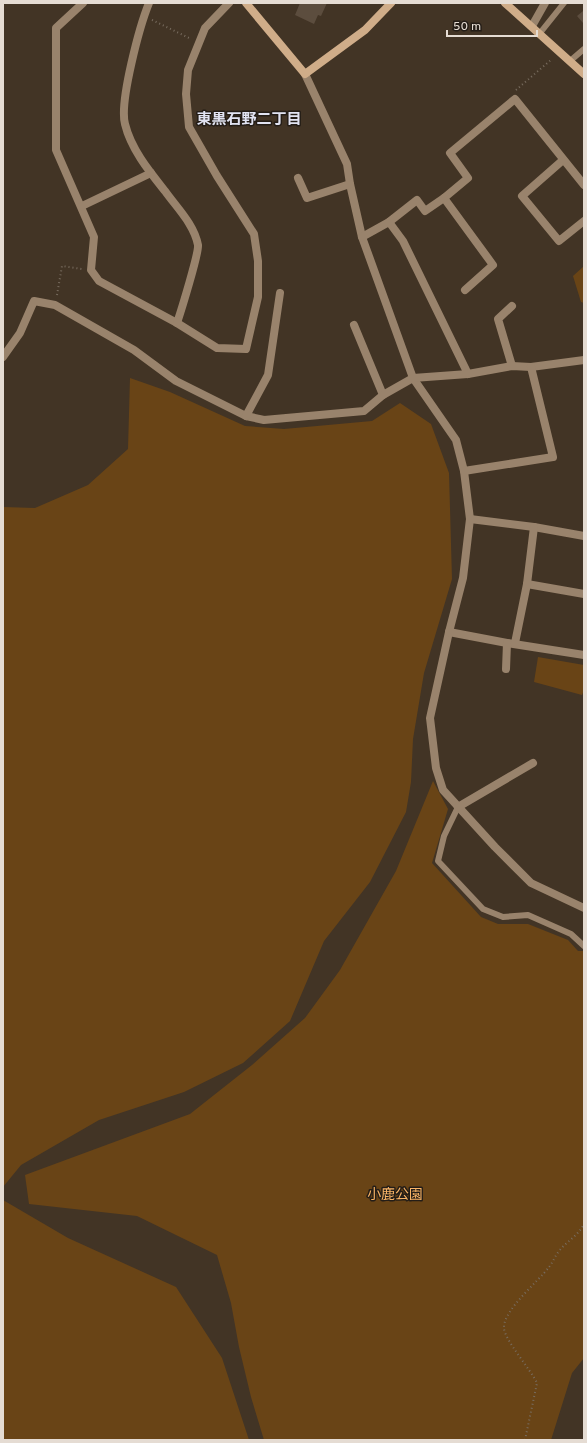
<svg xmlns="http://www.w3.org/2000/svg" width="587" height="1443" font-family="Overpass,'Noto Sans JP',sans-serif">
<rect width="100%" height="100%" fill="#423425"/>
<g fill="#694416">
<path d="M584,266V303L581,302L573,276Z"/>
<path d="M130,378L170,392L245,426L284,429L372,421L400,403L431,424L449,473L452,579L424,673L413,739L411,782L406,812L370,882L324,941L290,1021L243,1063L184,1092L99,1120L21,1165L3,1187V507L35,508L88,485L128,449Z"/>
<path d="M538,657L584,665V690L582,695L534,682Z"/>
<path d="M433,781L448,809L432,863L481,917L498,924H528L568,940L578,951H584V1358L572,1373L551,1440H264L251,1397L239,1347L231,1303L217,1255L137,1216L29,1204L25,1175L190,1114L252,1065L305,1018L340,970L396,871Z"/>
<path d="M3,1200L68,1238L176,1287L222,1358L249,1440H3Z"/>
</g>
<g fill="#5c4d3e">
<path d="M300,3H327L321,16L318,15L314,24L295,15Z"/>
<path d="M583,11L584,12L583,23L577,16Z"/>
</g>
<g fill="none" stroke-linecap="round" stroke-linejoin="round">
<g stroke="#786c5f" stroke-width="2" stroke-dasharray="1 3" stroke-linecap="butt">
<path d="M152,20L191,39"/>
<path d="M516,90L552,59"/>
<path d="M57,295L62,266L82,269"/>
<path d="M525,1440L537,1383C531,1370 504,1339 504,1328C503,1310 539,1281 549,1267C553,1262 555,1256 559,1251C567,1241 578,1236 584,1224"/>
</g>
<g stroke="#99836c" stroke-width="6">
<path d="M540,33L564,3"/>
<path d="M570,61L584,49"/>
<path d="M458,807L444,836L438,861L483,909L503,917L528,915L571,934L584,946"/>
</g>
<g stroke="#99836c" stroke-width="8">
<path d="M83,3L56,28V150L94,237L91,270L99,281L177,323L217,348L246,349L258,297V261L254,234L217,176L189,127L186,94L188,70L205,28L229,3"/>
<path d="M149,3C140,25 119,102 125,124C131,149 149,171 165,191C177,208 194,224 198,245C199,253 181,311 177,323"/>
<path d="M532,26L545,3"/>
<path d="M305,74L347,164L350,184L362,237L413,378L456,440L464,471L470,519L463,578L449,632L430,718L436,768L443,790L495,847L531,883L584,908"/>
<path d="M563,160L522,196L559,241L584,221"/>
<path d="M298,178L307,198L350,184"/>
<path d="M444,198L493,265L465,290"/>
<path d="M82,206L151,173"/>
<path d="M389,222L403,241L468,374"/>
<path d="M362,237L389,222L417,200L425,211L444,198L468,178L450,153L515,99L584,185"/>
<path d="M512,306L498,319L512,366"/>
<path d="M354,325L383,395"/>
<path d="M3,357L20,333L34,301L55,305L134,350L176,381L246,416L264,420L364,411L383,395L413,378L468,374L512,366L531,367L584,360"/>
<path d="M246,416L268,375L280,293"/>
<path d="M464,471L553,457L531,367"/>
<path d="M470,519L534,527L584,536"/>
<path d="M527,584L584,594"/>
<path d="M449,632L507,643L584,655"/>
<path d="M515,643L527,584L534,527"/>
<path d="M506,669L507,643"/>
<path d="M458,807L533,763"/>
</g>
<g stroke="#d0ad89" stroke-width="8">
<path d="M246,3L305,74L365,30L391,3"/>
<path d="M505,3L584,74"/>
</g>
</g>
<g text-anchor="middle" stroke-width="3" stroke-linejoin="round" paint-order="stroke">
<g font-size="14" fill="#f9b466" stroke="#241d17">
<text x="395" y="1199">小鹿公園</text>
</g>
<g font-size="15" font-weight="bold" fill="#e1e3f2" stroke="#241d17">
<text x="249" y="124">東黒石野二丁目</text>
</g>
</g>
<rect width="587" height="1443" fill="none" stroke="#e5dcd3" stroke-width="8"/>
<path d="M447 30v6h90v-6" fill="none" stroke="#e5dcd3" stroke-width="2"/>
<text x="453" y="30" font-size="12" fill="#e5dcd3" stroke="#241d17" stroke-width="3" paint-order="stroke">50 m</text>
</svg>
